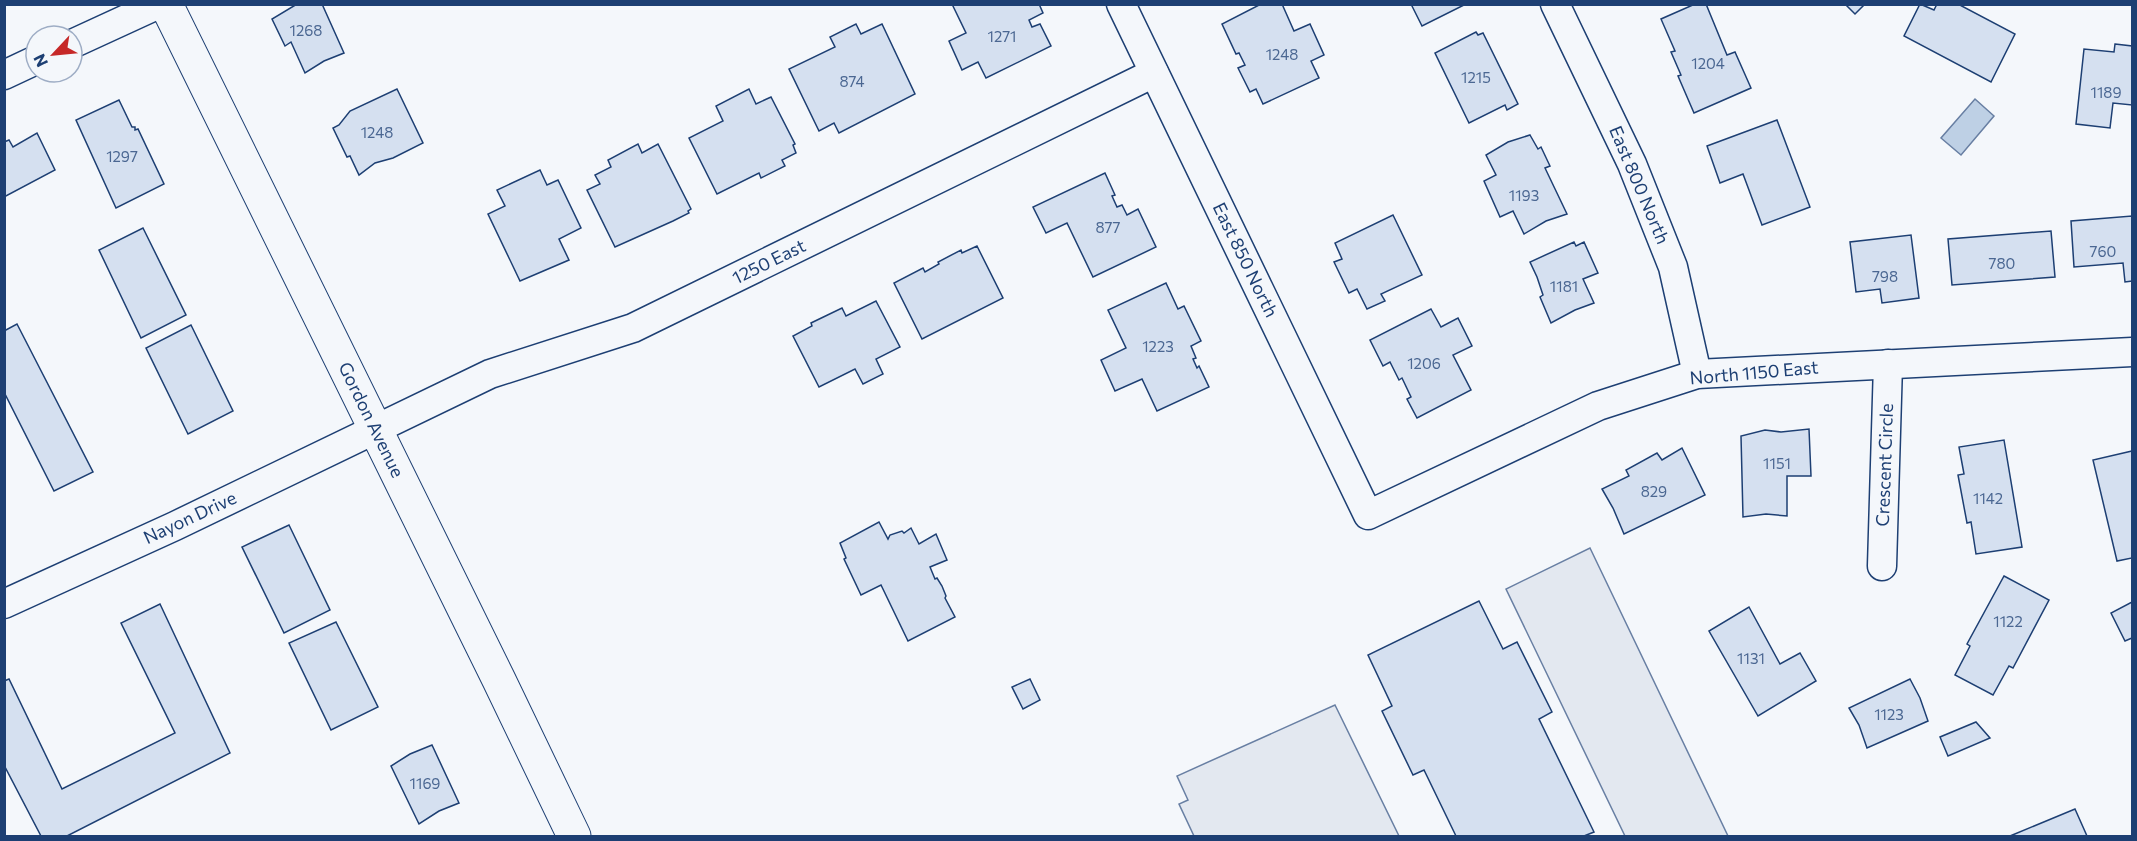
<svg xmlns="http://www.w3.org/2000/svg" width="2137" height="841" font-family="Commissioner,sans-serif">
<rect width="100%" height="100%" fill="#f4f7fb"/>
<g fill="#e3e8f0" stroke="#687fa3" stroke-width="1.5">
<path d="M1590,548L1728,836H1625L1506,589Z"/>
<path d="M1335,705L1399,836H1194L1179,804L1188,800L1177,776Z"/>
</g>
<path fill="#bed0e5" stroke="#687fa3" stroke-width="1.5" d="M1975,99L1994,116L1961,155L1941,138Z"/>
<g fill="#d5e0f0" stroke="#1d3f73" stroke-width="1.5">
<path d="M297,4H322L344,53L324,61L305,73L291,42L285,46L272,19Z"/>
<path d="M952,4H1039L1043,13L1029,20L1032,27L1040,24L1051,46L986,78L978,62L962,70L949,41L966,33Z"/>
<path d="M1261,4H1282L1294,31L1310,24L1324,55L1311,61L1319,78L1263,104L1256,89L1250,92L1238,68L1245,65L1239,53L1236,54L1222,24Z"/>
<path d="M1411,4H1464V5L1422,26Z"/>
<path d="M1695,4H1706L1727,55L1735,52L1751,88L1694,113L1678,76L1681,75L1671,52L1675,51L1661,19Z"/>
<path d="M1845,4H1865L1855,14Z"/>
<path d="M1920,4L1934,10L1937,4H1958L2015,34L1991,82L1904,36Z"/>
<path d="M856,24L861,34L882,24L915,94L839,133L834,123L819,131L789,69L835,47L830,37Z"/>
<path d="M1476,32L1478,35L1483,33L1518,104L1507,110L1505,105L1469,123L1435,53Z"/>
<path d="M2115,44L2132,46V105L2113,103L2110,128L2076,124L2084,49L2114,52Z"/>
<path d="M397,89L423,143L393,158L375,163L359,175L350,156L347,157L333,128L339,125L350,111Z"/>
<path d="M749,89L756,104L771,97L795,144L793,145L796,153L782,160L785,166L761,178L759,173L717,194L689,138L723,121L716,106Z"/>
<path d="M119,100L132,127H135V130L138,129L164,184L116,208L76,120Z"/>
<path d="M1777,120L1810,207L1762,225L1743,174L1720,183L1707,146Z"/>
<path d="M37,133L55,170L4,197V142L9,140L13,147Z"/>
<path d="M1530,135L1538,149L1541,147L1550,166L1545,168L1567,214L1546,221L1524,234L1513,211L1500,217L1484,181L1496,175L1486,155L1508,142Z"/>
<path d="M638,144L642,153L658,144L691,209L688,211L689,213L673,221L615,247L587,190L600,184L595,175L611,167L608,160Z"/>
<path d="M540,170L547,185L558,180L581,228L559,239L569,260L520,281L488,214L505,206L497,190Z"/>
<path d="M1105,173L1115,195L1112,196L1117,207L1122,205L1127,215L1138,209L1156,247L1093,277L1067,223L1046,233L1033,207Z"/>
<path d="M1393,215L1422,275L1381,294L1385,301L1367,309L1357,289L1349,293L1334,262L1342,259L1335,243Z"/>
<path d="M2132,216V281L2125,282L2123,263L2074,267L2071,221Z"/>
<path d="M143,228L186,315L141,338L99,250Z"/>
<path d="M2051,231L2055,277L1952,285L1948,239Z"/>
<path d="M1911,235L1919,298L1882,303L1880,289L1856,292L1850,242Z"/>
<path d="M1574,242L1576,246L1584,242L1598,273L1583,279L1594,303L1575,310L1551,323L1540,297L1543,295L1537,277L1530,262Z"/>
<path d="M977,246L1003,298L922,339L894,283L923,268L925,272L939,264L938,262L961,250L962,253Z"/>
<path d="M1166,283L1178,309L1184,306L1201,341L1191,346L1196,358L1193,359L1197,368L1199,366L1209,387L1157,411L1142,379L1115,391L1101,360L1126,348L1108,310Z"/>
<path d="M876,301L900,347L876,359L883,374L863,384L855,369L819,387L793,336L812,326L811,323L842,308L846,316Z"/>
<path d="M1431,309L1441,327L1458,318L1472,346L1453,355L1471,390L1417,418L1407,399L1411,397L1402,378L1399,380L1390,362L1383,366L1370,340Z"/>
<path d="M17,324L93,472L54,491L4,392V331Z"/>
<path d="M191,325L233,411L188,434L146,348Z"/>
<path d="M1809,429L1811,476H1787V516L1766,514L1743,517L1741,436L1765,430L1781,432Z"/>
<path d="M2004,440L2022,547L1976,554L1971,522L1967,523L1958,475L1964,474L1959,447Z"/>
<path d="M1682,448L1705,495L1624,534L1613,508L1602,489L1629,476L1626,470L1657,453L1662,460Z"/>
<path d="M2132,451V558L2117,561L2093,460Z"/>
<path d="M879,522L888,539L890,535L902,531L904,533L911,528L919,544L936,534L947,560L930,567L935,579L937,578L942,586L946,596L945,598L955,617L908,641L881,585L861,595L844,559L846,558L840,543Z"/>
<path d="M289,525L330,610L284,633L242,547Z"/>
<path d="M2004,576L2049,600L2013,668L2009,666L1993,695L1955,675L1970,646L1967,644Z"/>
<path d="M1479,601L1503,649L1517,642L1552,712L1539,719L1594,832L1584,836H1456L1424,770L1413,775L1382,711L1392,706L1368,655Z"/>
<path d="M2132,602V638L2125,641L2111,613Z"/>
<path d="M160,604L230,753L67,836H41L4,765V681L9,679L62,789L175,733L121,623Z"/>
<path d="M1749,607L1780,664L1800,653L1816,681L1758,716L1709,631Z"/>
<path d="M336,622L378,707L331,730L289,643Z"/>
<path d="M1030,679L1040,700L1023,709L1012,687Z"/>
<path d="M1910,679L1920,698L1928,721L1867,748L1859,725L1849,708Z"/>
<path d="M1976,722L1990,738L1948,756L1940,737Z"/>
<path d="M432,745L459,803L439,811L419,824L391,766L410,754Z"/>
<path d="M2075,809L2087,836H2010Z"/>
</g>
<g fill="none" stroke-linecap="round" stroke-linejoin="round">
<defs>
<g id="minor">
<path d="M1121,4L1368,515L1598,406L1697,374L2132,352"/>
<path d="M1555,4L1632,164L1673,267L1697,374"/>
<path d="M72,44L159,4"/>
<path d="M4,75L36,60"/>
<path d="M1882,566L1888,364"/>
<path d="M4,604L175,526L490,374L633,328L1154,73"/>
</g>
<path id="secondary" d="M166,4L499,680L574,836"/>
</defs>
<use href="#minor" stroke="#1d3f73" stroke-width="31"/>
<use href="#secondary" stroke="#1d3f73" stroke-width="35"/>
<use href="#minor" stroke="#f4f7fb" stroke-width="28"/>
<use href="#secondary" stroke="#f4f7fb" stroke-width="33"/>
</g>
<g text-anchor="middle" stroke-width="4.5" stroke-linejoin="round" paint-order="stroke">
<g font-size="15" fill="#4b6792">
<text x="306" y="36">1268</text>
<text x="1002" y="42">1271</text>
<text x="1282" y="60">1248</text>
<text x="1708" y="69">1204</text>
<text x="1476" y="83">1215</text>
<text x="852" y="87">874</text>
<text x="2106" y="98">1189</text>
<text x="377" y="138">1248</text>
<text x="122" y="162">1297</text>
<text x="1524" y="201">1193</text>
<text x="1108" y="233">877</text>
<text x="2103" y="257">760</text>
<text x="2002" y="269">780</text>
<text x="1885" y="282">798</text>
<text x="1564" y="292">1181</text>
<text x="1158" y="352">1223</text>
<text x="1424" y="369">1206</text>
<text x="1777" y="469">1151</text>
<text x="1654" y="497">829</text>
<text x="1988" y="504">1142</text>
<text x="2008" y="627">1122</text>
<text x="1751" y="664">1131</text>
<text x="1889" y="720">1123</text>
<text x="425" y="789">1169</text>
</g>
<g font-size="18" fill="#1d3f73" stroke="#f4f7fb">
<text transform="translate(1639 185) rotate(67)" y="6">East 800 North</text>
<text transform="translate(1245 260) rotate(64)" y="6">East 850 North</text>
<text transform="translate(769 262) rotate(-26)" y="6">1250 East</text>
<text transform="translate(1754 373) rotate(-5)" y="6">North 1150 East</text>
<text transform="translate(371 420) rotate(64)" y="6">Gordon Avenue</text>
<text transform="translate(1885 465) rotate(-88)" y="6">Crescent Circle</text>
<text transform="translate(190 518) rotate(-25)" y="6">Nayon Drive</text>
</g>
</g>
<rect width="2137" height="841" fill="none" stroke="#1d3f73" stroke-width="12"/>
<g transform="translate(54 54) rotate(244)"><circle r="28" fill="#f4f7fb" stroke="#9eadc5" stroke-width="1.5"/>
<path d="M0-4.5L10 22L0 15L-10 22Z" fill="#c62828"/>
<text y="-9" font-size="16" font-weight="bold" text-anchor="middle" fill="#1d3f73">N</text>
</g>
</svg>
